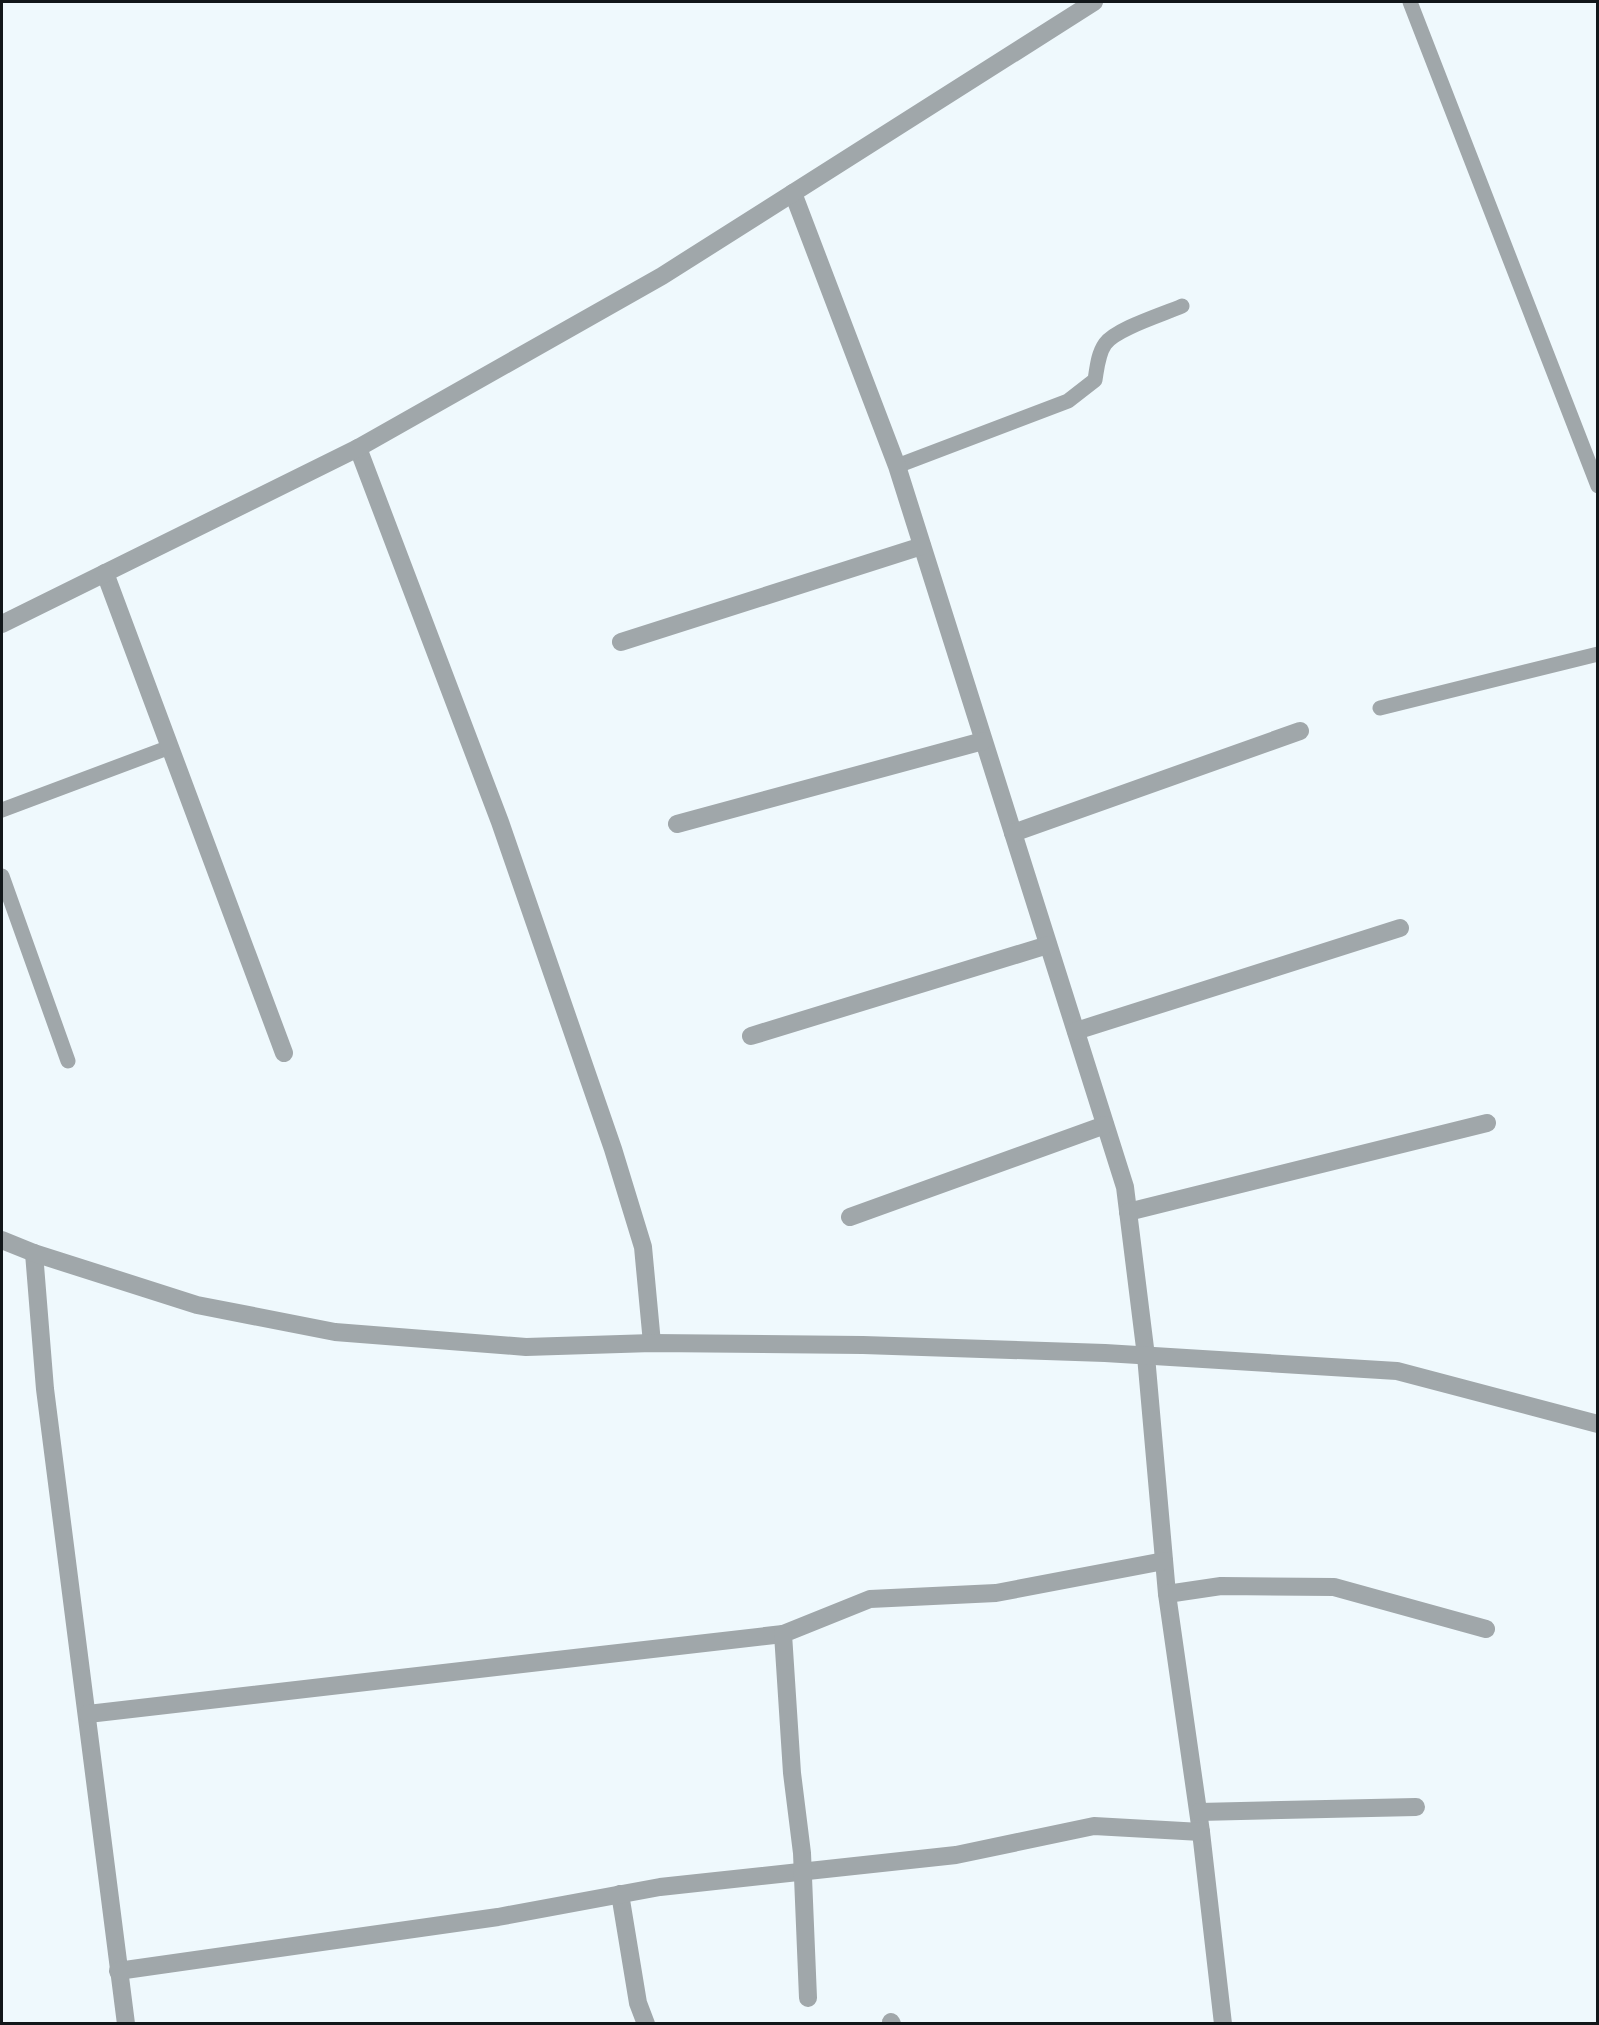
<svg xmlns="http://www.w3.org/2000/svg" width="1599" height="2025" font-family="'Work Sans',sans-serif">
<rect width="100%" height="100%" fill="#eff9fd"/>
<g fill="none" stroke-linecap="round" stroke-linejoin="round">
<g stroke="#a0a7aa" stroke-width="15">
<path d="M1410,2L1598,486"/>
<path d="M897,466L1068,401L1095,380C1097,368 1098,354 1105,344C1115,329 1164,314 1182,306"/>
<path d="M1380,708L1598,654"/>
<path d="M2,810L170,747"/>
<path d="M2,876L68,1061"/>
</g>
<g stroke="#a0a7aa" stroke-width="18">
<path d="M793,193L897,466L1125,1187L1146,1356L1167,1594L1201,1832L1223,2024"/>
<path d="M358,448L500,822L613,1149L643,1247L652,1343"/>
<path d="M105,573L284,1053"/>
<path d="M621,642L922,546"/>
<path d="M677,824L983,741"/>
<path d="M1013,833L1300,731"/>
<path d="M1076,1031L1400,928"/>
<path d="M751,1036L1048,945"/>
<path d="M1128,1212L1487,1123"/>
<path d="M850,1217L1105,1125"/>
<path d="M34,1253L45,1389L126,2024"/>
<path d="M1167,1594L1221,1586L1334,1587L1486,1629"/>
<path d="M88,1714L783,1634"/>
<path d="M1199,1812L1416,1807"/>
<path d="M620,1894L638,2003L646,2024"/>
<path d="M118,1971L498,1917L660,1887L956,1855L1094,1826L1201,1832"/>
<path d="M808,1998L802,1853L792,1773L783,1634L870,1599L996,1593L1164,1561"/>
<path d="M891,2022L892,2024"/>
</g>
<g stroke="#a0a7aa" stroke-width="18">
<path d="M2,624L358,448L662,276L1094,2"/>
<path d="M2,1240L34,1253L197,1305L335,1332L526,1347L652,1343L863,1345L1105,1353L1397,1371L1598,1424"/>
</g>
</g>
<rect width="1599" height="2025" fill="none" stroke="#12171a" stroke-width="6"/>
</svg>
